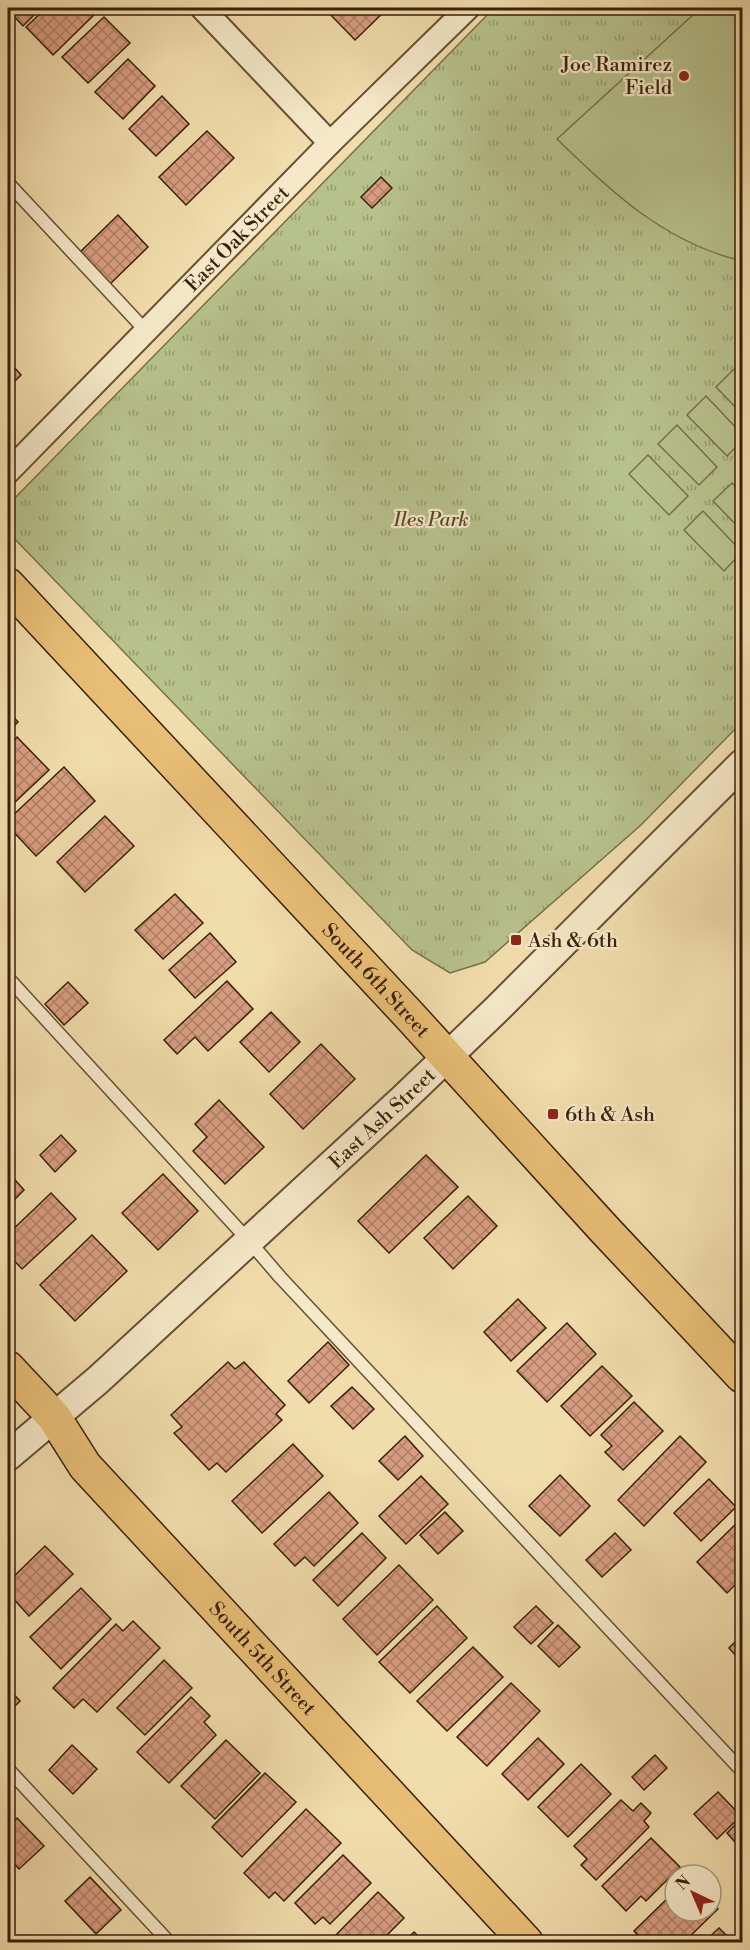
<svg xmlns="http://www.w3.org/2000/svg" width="750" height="1950" font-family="'Libre Bodoni',serif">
<defs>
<pattern id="grass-tufts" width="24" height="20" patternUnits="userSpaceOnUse" patternTransform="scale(1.5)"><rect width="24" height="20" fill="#b7c18c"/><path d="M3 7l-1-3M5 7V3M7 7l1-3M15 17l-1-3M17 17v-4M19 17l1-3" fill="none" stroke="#969c71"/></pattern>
<pattern id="building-cross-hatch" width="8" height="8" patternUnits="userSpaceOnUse" patternTransform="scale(1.5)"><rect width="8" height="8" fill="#d89d80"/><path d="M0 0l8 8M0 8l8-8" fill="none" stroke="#b08067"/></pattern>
</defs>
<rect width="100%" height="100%" fill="#f1dcac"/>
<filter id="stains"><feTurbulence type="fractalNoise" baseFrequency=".00333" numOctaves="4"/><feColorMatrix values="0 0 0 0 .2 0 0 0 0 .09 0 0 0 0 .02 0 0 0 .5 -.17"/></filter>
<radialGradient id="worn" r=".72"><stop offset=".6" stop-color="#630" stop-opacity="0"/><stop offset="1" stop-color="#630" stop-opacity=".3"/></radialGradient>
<path fill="url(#grass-tufts)" stroke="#78714a" stroke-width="1.5" d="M494,8H742V722L641,825L485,962L450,973L412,950L8,532V505Z"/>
<g fill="#b7c18c" stroke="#78714a" stroke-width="1.5">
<path d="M697,8H742V261C666,243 612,193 557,139L695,13Z"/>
<path d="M735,368L742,376V414L716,387Z"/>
<path d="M706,396L742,434V441L727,456L687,415Z"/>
<path d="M677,425L717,467L699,485L658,444Z"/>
<path d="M648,455L688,496L669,515L629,474Z"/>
<path d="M732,483L742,493V531L713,501Z"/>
<path d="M703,511L742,552L724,571L684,530Z"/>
</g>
<g fill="url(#building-cross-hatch)" stroke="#392109" stroke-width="1.5">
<path d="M8,8H41L23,26L8,10Z"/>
<path d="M46,8H95L98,11L53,55L26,27Z"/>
<path d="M328,8H388L355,40L326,10Z"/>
<path d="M104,17L130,43L88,83L62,57Z"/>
<path d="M128,59L155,86L123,119L95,92Z"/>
<path d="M162,96L189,124L156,156L129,129Z"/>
<path d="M207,131L234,158L186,205L159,177Z"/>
<path d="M381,177L392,188L372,208L361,197Z"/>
<path d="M118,215L148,247L108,286L77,255Z"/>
<path d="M8,360L21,375L8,388Z"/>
<path d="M8,711L18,722L8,732Z"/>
<path d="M17,737L49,770L12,805L8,801V746Z"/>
<path d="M64,767L95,801L36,856L8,826V820Z"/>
<path d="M105,816L134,846L85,892L57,862Z"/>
<path d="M175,894L203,923L163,959L135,930Z"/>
<path d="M210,933L236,962L195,998L169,970Z"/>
<path d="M227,981L253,1009L208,1051L195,1037L177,1054L164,1040Z"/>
<path d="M68,982L88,1003L64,1025L45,1004Z"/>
<path d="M271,1012L300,1042L269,1072L240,1042Z"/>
<path d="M321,1044L355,1079L303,1129L270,1094Z"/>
<path d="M219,1100L264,1147L225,1184L193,1151L207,1137L195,1124Z"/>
<path d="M61,1135L76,1151L55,1172L40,1155Z"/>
<path d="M426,1155L458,1187L389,1253L358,1221Z"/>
<path d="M8,1172L24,1190L8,1206Z"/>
<path d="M163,1174L198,1211L158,1250L122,1213Z"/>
<path d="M51,1193L76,1219L22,1269L8,1254V1234Z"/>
<path d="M468,1196L497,1226L453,1269L424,1238Z"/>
<path d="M92,1235L127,1271L75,1321L40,1285Z"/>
<path d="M518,1299L546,1328L511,1361L484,1332Z"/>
<path d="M567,1323L596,1354L547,1402L517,1371Z"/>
<path d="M328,1342L349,1365L309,1403L288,1381Z"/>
<path d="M228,1362L235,1369L244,1362L285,1405L276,1414L282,1420L226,1472L217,1463L209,1470L174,1433L182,1427L171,1415Z"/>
<path d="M602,1366L632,1396L590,1436L561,1406Z"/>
<path d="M352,1387L374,1409L353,1429L331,1406Z"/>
<path d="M634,1402L663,1431L623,1470L605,1452L612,1446L601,1435Z"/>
<path d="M405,1436L423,1456L398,1480L379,1461Z"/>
<path d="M680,1436L706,1462L644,1526L618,1500Z"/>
<path d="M293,1444L323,1476L262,1533L232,1501Z"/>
<path d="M560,1475L590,1506L560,1536L529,1506Z"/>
<path d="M421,1476L448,1504L406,1544L379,1516Z"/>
<path d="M709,1479L736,1507L701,1541L674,1513Z"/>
<path d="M329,1492L358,1523L314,1566L305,1557L295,1566L274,1544Z"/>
<path d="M445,1512L463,1531L438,1554L420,1535Z"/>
<path d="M742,1518V1578L727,1593L697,1562Z"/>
<path d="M362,1533L386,1558L338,1606L313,1580Z"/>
<path d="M615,1533L631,1550L602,1577L586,1560Z"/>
<path d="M45,1546L73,1574L29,1616L8,1593V1582Z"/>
<path d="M399,1565L433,1600L377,1655L343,1619Z"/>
<path d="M81,1588L111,1619L61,1669L30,1637Z"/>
<path d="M437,1606L467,1638L410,1693L379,1662Z"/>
<path d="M536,1606L553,1623L531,1644L514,1627Z"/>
<path d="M133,1621L160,1648L97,1712L83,1699L74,1708L53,1688L116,1624L123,1631Z"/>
<path d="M558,1625L580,1647L559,1667L538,1646Z"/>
<path d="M742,1635V1662L729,1648Z"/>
<path d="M473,1647L503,1677L447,1731L417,1701Z"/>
<path d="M164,1660L192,1688L145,1735L117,1708Z"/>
<path d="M511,1683L540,1711L487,1766L457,1737Z"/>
<path d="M8,1688L20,1701L8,1713Z"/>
<path d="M191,1697L210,1716L204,1722L216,1735L169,1783L137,1752Z"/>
<path d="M538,1738L564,1764L528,1800L502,1774Z"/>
<path d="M226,1740L260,1773L215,1819L181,1786Z"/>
<path d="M72,1745L97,1769L73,1794L49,1770Z"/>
<path d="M655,1755L667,1768L644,1790L632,1777Z"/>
<path d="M581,1764L611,1794L568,1837L538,1807Z"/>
<path d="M265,1773L296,1802L242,1857L212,1827Z"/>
<path d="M718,1792L741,1816L717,1839L694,1814Z"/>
<path d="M621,1800L633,1811L641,1803L651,1813L644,1821L649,1827L596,1880L581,1865L587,1859L574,1846Z"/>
<path d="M306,1809L341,1843L284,1901L275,1892L269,1898L244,1873Z"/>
<path d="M17,1818L44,1846L19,1869L8,1857V1827Z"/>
<path d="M742,1818V1850L727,1833Z"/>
<path d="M651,1838L680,1867L646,1901L641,1896L626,1911L602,1886Z"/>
<path d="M343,1855L371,1883L330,1924L323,1917L315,1924L295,1903Z"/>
<path d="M90,1877L121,1910L96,1934L65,1901Z"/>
<path d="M675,1891V1911H711V1901L718,1909L684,1942H645L634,1931Z"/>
<path d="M378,1892L404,1918L380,1942H332L330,1941Z"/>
<path d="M719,1928L733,1942H704Z"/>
<path d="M414,1932L424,1942H404Z"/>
</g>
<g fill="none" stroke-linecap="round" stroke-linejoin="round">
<defs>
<g id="service">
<path d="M8,183L146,331"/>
<path d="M8,978L249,1241L280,1277L742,1771"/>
<path d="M8,1769L169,1942"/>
</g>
<g id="minor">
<path d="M202,8L330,143"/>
<path id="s1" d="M8,472L330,143L468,8"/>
</g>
<g id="tertiary">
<path id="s2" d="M8,1456L98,1380L403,1099L496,1010L742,764"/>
</g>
<g id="primary">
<path id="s3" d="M8,585L409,1015L605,1230L742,1376"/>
<path id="s4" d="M8,1368L54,1417L85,1466L526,1942"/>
</g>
</defs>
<use href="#service" stroke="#675032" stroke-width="15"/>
<use href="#minor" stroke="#675032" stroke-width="26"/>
<use href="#tertiary" stroke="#675032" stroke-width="32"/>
<use href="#primary" stroke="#392109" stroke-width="36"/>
<use href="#service" stroke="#f6e8c9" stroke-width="12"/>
<use href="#minor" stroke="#f6e8c9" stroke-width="22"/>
<use href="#tertiary" stroke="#f6e8c9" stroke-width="28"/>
<use href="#primary" stroke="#e8be76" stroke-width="33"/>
</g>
<g fill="#8f2418" stroke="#f6e8c9" stroke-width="2">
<circle cx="684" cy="76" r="6"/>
<rect x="510" y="934" width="12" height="12" rx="3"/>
<rect x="547" y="1108" width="12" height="12" rx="3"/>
</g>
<g text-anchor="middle" stroke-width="4.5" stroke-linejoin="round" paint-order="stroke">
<g font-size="20" fill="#392109" stroke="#f6e8c9" text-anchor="start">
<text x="672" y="71" text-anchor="end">Joe Ramirez<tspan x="672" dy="23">Field</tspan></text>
<text x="528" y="947">Ash &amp; 6th</text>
<text x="565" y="1121">6th &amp; Ash</text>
</g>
<g font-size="20" fill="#392109" stroke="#f6e8c9">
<text dy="7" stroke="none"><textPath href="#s1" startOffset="327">East Oak Street</textPath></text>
<text dy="7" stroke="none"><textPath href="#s3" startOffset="540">South 6th Street</textPath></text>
<text dy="7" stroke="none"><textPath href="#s2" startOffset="504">East Ash Street</textPath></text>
<text dy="7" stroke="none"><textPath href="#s4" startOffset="387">South 5th Street</textPath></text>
</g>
<g font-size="20" font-style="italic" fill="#58492a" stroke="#f6e8c9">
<text x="431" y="526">Iles Park</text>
</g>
</g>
<rect width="750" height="1950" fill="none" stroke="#f1dcac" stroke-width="30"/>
<rect x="9" y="9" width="732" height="1932" fill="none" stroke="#392109" stroke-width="3"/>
<rect x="15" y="15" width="720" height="1920" fill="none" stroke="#392109" stroke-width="1.5"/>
<g transform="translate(693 1893) rotate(316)"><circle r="28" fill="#f6e8c9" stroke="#aa987c" stroke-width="1.5"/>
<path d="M0-4.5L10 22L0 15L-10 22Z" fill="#8f2418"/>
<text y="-9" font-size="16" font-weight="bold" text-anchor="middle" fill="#392109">N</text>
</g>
<rect width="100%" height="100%" filter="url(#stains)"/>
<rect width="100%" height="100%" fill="url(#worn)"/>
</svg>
